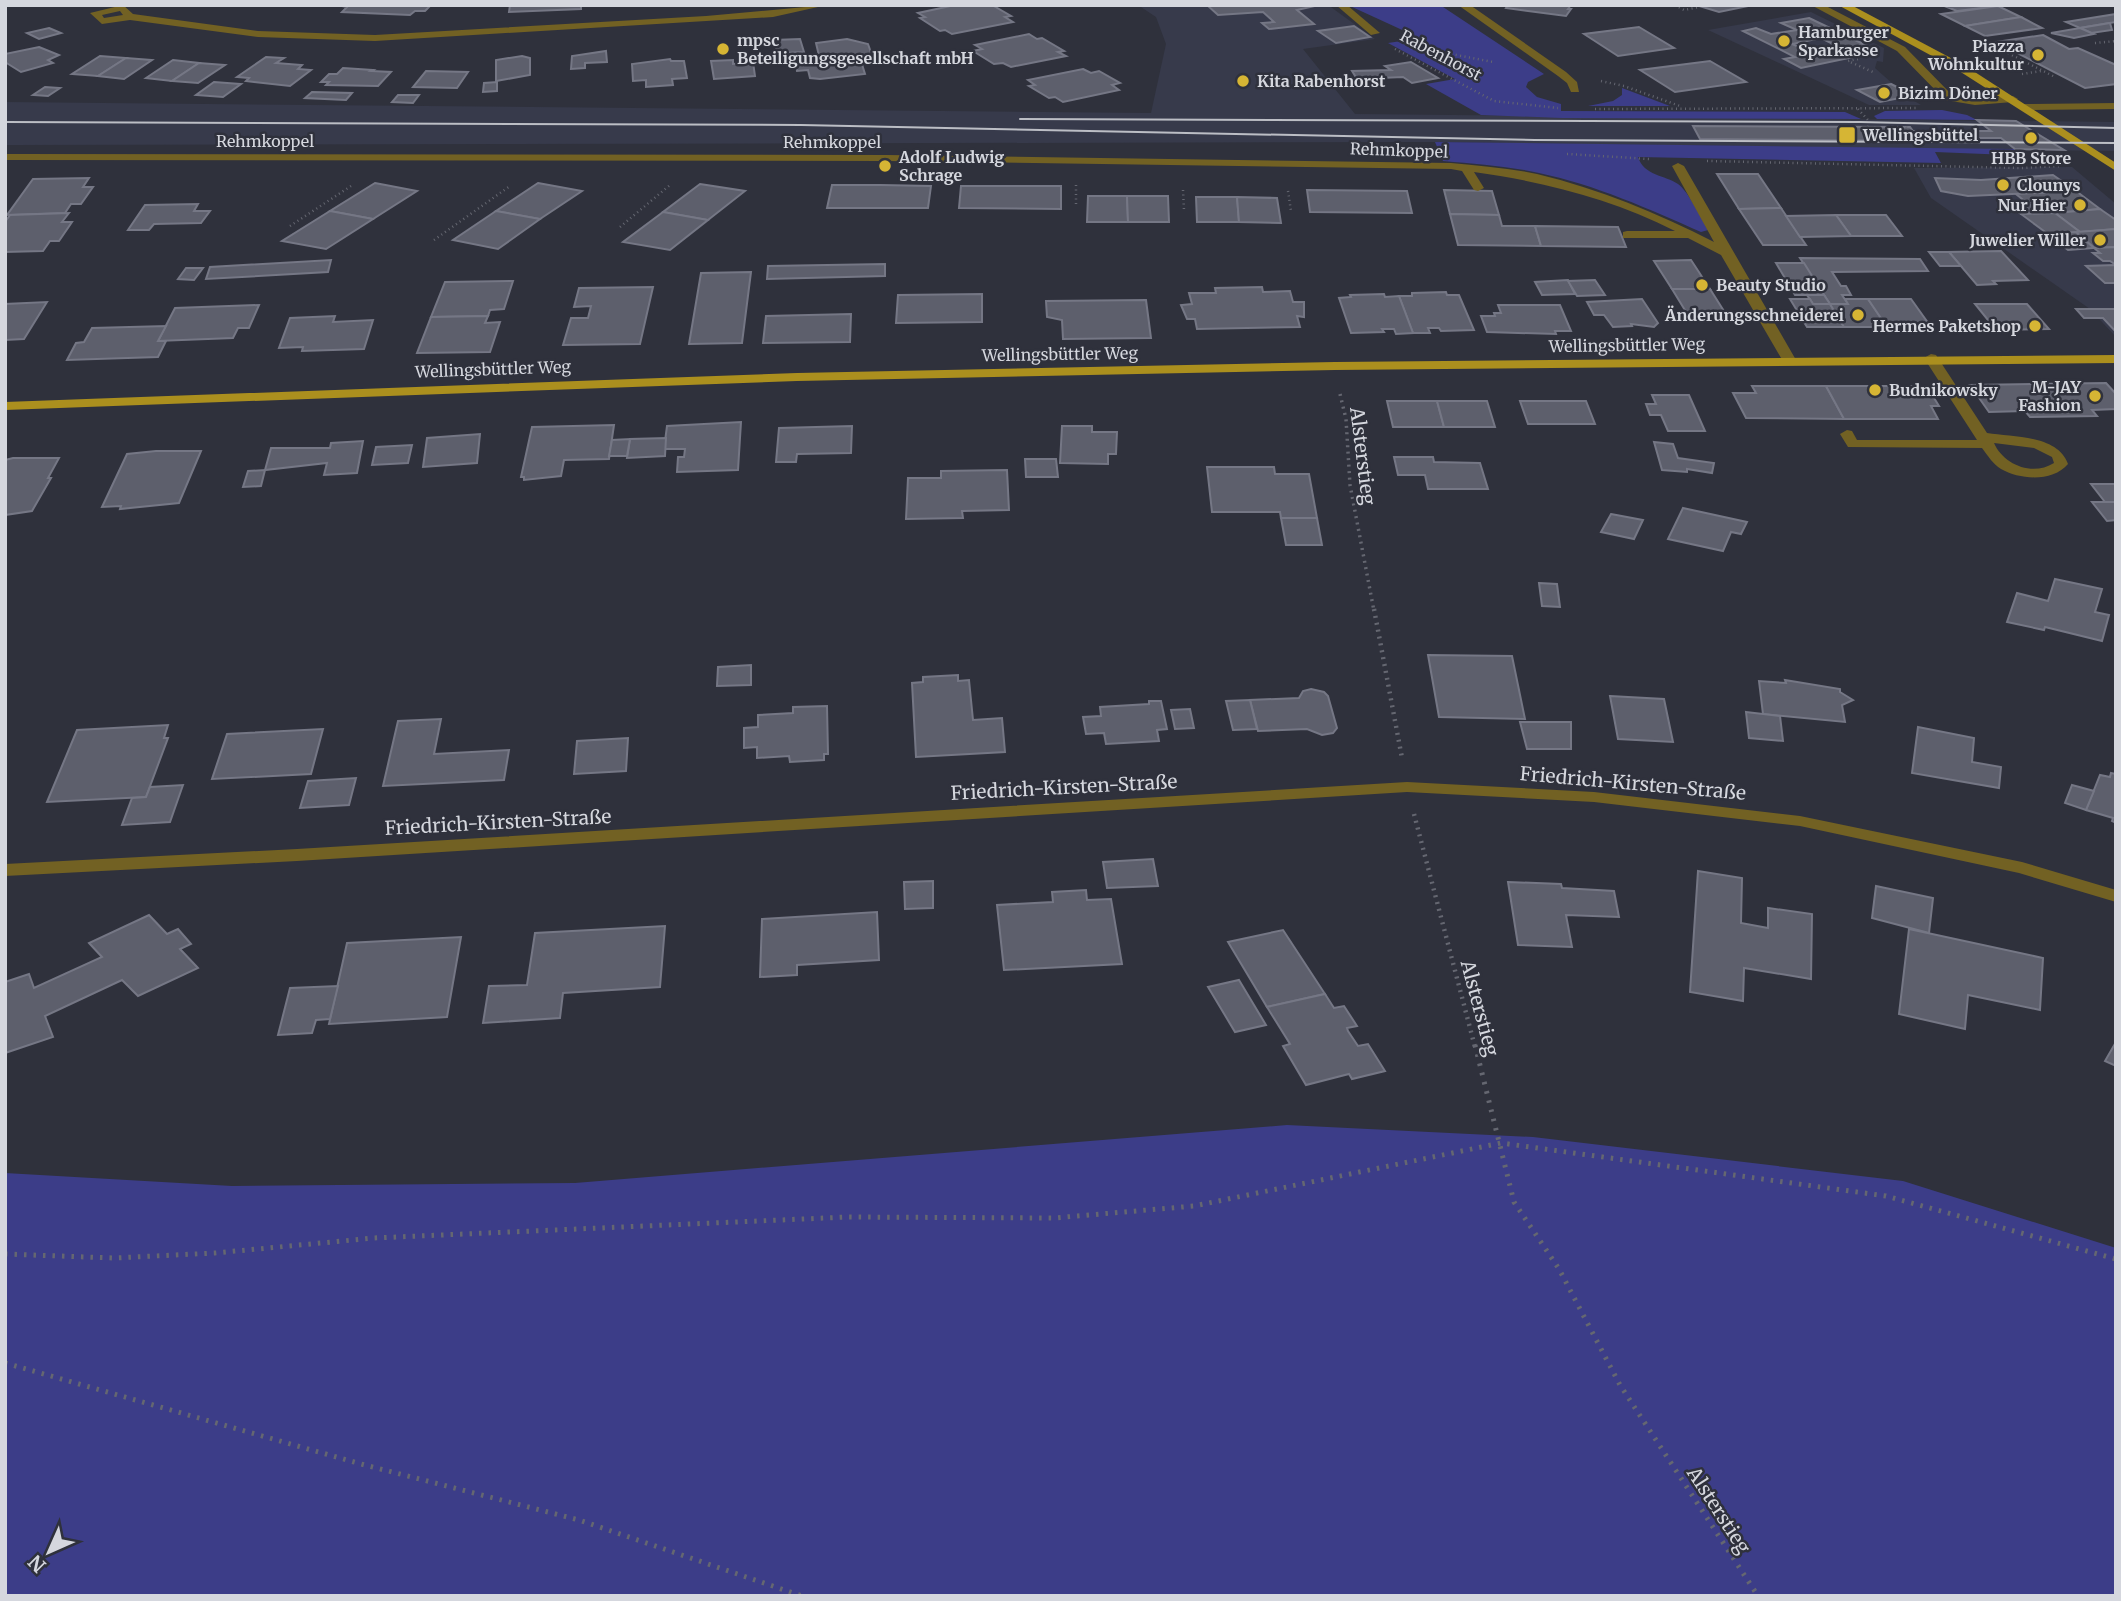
<svg xmlns="http://www.w3.org/2000/svg" width="2121" height="1601" font-family="Merriweather,serif">
<rect width="100%" height="100%" fill="#2f313c"/>
<g fill="#373a4b">
<path d="M1138,5H1328L1375,39L1303,49L1355,114L2116,122V151L1435,142L5,145V102L1151,113L1166,44L1156,17Z"/>
<path d="M1811,12L1884,48L1883,62L1877,61L1875,68L1893,84L1914,93L1906,96L1921,105H1869L1708,30Z"/>
<path d="M2072,167L2116,204V337L2090,309L1931,198L1914,168Z"/>
</g>
<g fill="#3c3d88">
<path d="M1440,5L1544,74L1528,82L1526,87L1537,97L1561,104V111L1845,112L1861,119L1562,118L1481,115L1426,84L1455,79L1388,43L1408,40L1411,34L1350,6Z"/>
<path d="M1622,88L1670,106H1588L1613,101L1622,95Z"/>
<path d="M1942,110L1967,115L1977,120L1877,119L1874,116L1885,111Z"/>
<path d="M1435,142L2015,149L2009,155L1935,152L1941,163L1638,157C1644,176 1665,175 1678,184C1688,191 1702,219 1708,230L1701,232C1649,209 1596,185 1539,173C1508,166 1475,164 1443,161Z"/>
<path d="M1287,1125L1533,1137L1903,1181L2116,1248V1596H5V1173L232,1186L575,1183Z"/>
</g>
<g fill="#5d5f6c" stroke="#757785" stroke-width="2" fill-rule="evenodd">
<path d="M337,5H431L425,11H415L410,15L342,12L347,7Z"/>
<path d="M510,5H581V9L509,12Z"/>
<path d="M955,5H992L1011,16L1005,17L1013,22L952,34L945,30L940,31L920,18L925,17L918,13Z"/>
<path d="M1207,5H1319L1297,10L1314,24L1269,29L1262,23L1274,22L1263,12L1218,15Z"/>
<path d="M1508,5H1571L1568,9H1571L1566,16L1506,8Z"/>
<path d="M1696,5H1753L1719,12Z"/>
<path d="M1953,5H1996L1998,6L1957,11L1947,7Z"/>
<path d="M1998,6L2021,17L1965,26L1941,14Z"/>
<path d="M2116,14V22L2080,28L2066,22Z"/>
<path d="M2021,17L2042,28L1985,36L1965,26Z"/>
<path d="M1809,18L1878,51V52L1801,68L1784,59L1795,57L1743,31L1756,28L1771,34L1797,30L1781,23ZM1821,38L1835,45L1806,50L1792,44Z"/>
<path d="M2110,23L2112,30L2091,33L2080,28Z"/>
<path d="M1354,26L1370,37L1336,43L1318,31Z"/>
<path d="M1639,27L1674,48L1618,56L1584,34Z"/>
<path d="M49,28L61,33L39,39L27,33Z"/>
<path d="M2080,28L2094,34L2074,38L2051,33Z"/>
<path d="M1029,34L1037,39L1042,38L1064,51L1058,52L1066,56L1011,67L1003,63L994,64L973,51L982,49L975,45Z"/>
<path d="M2043,35L2069,49L2078,48L2116,65V84L2085,88L1996,42Z"/>
<path d="M800,39L804,52L784,53L786,60L779,61L774,40Z"/>
<path d="M847,39L868,44L874,61H861L865,74L820,79L810,78L808,70L797,71L796,65L821,64L816,43Z"/>
<path d="M39,47L59,55L48,60L53,63L21,72L5,62V54Z"/>
<path d="M606,51L607,62L585,63V68L571,69L572,56Z"/>
<path d="M100,56L126,58L98,76L72,74Z"/>
<path d="M522,56L530,58V75L496,81V60Z"/>
<path d="M266,57L284,58L276,63L302,65L298,69L311,70L290,86L246,81L249,78L237,77Z"/>
<path d="M126,58L152,60L124,79L98,76Z"/>
<path d="M670,59L671,61H684L687,78L672,79L673,85L646,87V80L633,81L632,64Z"/>
<path d="M173,60L199,63L172,81L146,78Z"/>
<path d="M733,60V64L753,62L755,76L714,79L711,61Z"/>
<path d="M1710,61L1746,82L1675,92L1640,70Z"/>
<path d="M1411,62L1438,78L1412,83L1403,77L1357,79L1352,71L1391,70L1385,66Z"/>
<path d="M199,63L225,65L198,83L172,81Z"/>
<path d="M343,68L373,70L371,71L391,72L378,86L326,85L329,82H321L329,74H337Z"/>
<path d="M1083,69L1091,73L1099,71L1120,83L1112,85L1119,90L1063,102L1055,97L1049,98L1029,86L1035,85L1028,80Z"/>
<path d="M426,71L468,72L457,88L413,87Z"/>
<path d="M214,82L241,84L223,97L196,95Z"/>
<path d="M497,82V91L483,92L484,83Z"/>
<path d="M1891,84L1909,93L1901,94L1905,97L1880,102L1857,90Z"/>
<path d="M45,87L60,88L48,96L33,95Z"/>
<path d="M312,92L352,93L346,100L305,98Z"/>
<path d="M398,95H419L413,103L392,102Z"/>
<path d="M1977,120L2016,121L2064,150L2015,149L2001,138H1918L1913,131H1991Z"/>
<path d="M1693,126L1910,127L1920,141L1700,139Z"/>
<path d="M1717,174H1758L1781,208L1739,209Z"/>
<path d="M2053,175L2076,191L1968,196L1941,191L1935,178L1981,180Z"/>
<path d="M89,178L83,187H93L81,204H71L65,213L7,215L33,179Z"/>
<path d="M375,183L417,191L373,219L330,211Z"/>
<path d="M538,183L582,191L540,219L496,211Z"/>
<path d="M700,184L745,191L708,220L663,212Z"/>
<path d="M832,185H881L931,186L928,208H827Z"/>
<path d="M961,186H1061V209L959,208Z"/>
<path d="M1307,190L1407,191L1412,213L1310,212Z"/>
<path d="M1444,190L1492,191L1499,215L1450,214Z"/>
<path d="M2076,191L2100,209L2055,213L2046,206L2032,207L2016,194Z"/>
<path d="M1088,196H1127L1128,222H1087Z"/>
<path d="M1127,196H1168L1169,222H1128Z"/>
<path d="M1196,197H1237L1239,222H1197Z"/>
<path d="M1237,197L1277,198L1281,223L1239,222Z"/>
<path d="M2028,203L2032,207L2046,206L2055,213L2021,214L2010,205Z"/>
<path d="M198,204L194,211H210L201,223L154,224L149,230H128L145,205Z"/>
<path d="M1781,208L1793,226L1806,245H1763L1739,209Z"/>
<path d="M2100,209L2116,220V229L2080,232L2055,213Z"/>
<path d="M330,211L373,219L326,249L282,241Z"/>
<path d="M496,211L540,219L498,249L453,240Z"/>
<path d="M663,212L708,220L670,250L623,242Z"/>
<path d="M69,213L62,222H72L59,241H50L43,251L5,252V222L10,215Z"/>
<path d="M2055,213L2080,232L2048,234L2021,214Z"/>
<path d="M1450,214L1499,215L1502,226H1535L1541,246L1458,245Z"/>
<path d="M1836,215H1886L1902,236H1851Z"/>
<path d="M1836,215L1851,236L1800,237L1786,216Z"/>
<path d="M1535,226L1618,227L1626,247L1541,246Z"/>
<path d="M2116,229V247L2094,248L2076,232Z"/>
<path d="M2076,232L2094,248L2068,250L2048,234Z"/>
<path d="M2116,247V265L2110,261H2103L2093,253H2100L2094,248Z"/>
<path d="M2001,251L2028,280L1993,281L1996,284L1977,285L1949,252Z"/>
<path d="M1929,252H1949L1961,266H1940Z"/>
<path d="M1800,258L1920,259L1928,271L1832,272L1841,286H1846L1851,295H1842L1848,304H1830Z"/>
<path d="M331,260L328,272L206,279L210,267Z"/>
<path d="M1691,260L1710,289H1672L1654,261Z"/>
<path d="M1776,263H1804L1824,295H1795Z"/>
<path d="M885,264V276L767,279L768,266Z"/>
<path d="M2115,265L2116,283H2105L2086,266Z"/>
<path d="M186,268H203L194,280L178,279Z"/>
<path d="M751,272L742,343L689,344L701,273Z"/>
<path d="M1568,280L1575,294L1542,295L1535,282Z"/>
<path d="M1595,280L1605,295L1577,296L1568,281Z"/>
<path d="M513,281L504,309L490,310L488,316L431,317L445,282Z"/>
<path d="M653,287L640,344L563,345L571,318H588L591,306L574,307L579,288Z"/>
<path d="M1262,287L1263,292L1290,291L1293,302H1304V317L1297,316L1300,327L1197,329L1195,319H1187L1181,305L1192,304L1189,293H1216L1215,288Z"/>
<path d="M1672,289H1710L1729,319L1691,320Z"/>
<path d="M1446,292L1447,295H1459L1474,330L1441,331L1439,328H1428L1430,333H1413L1399,296H1412V293Z"/>
<path d="M982,294V322L896,323L898,295Z"/>
<path d="M1384,294L1385,297L1399,296L1413,333L1396,334L1394,329H1382L1384,332L1351,333L1339,298L1351,297L1350,295Z"/>
<path d="M1807,295H1824L1830,304H1813Z"/>
<path d="M1642,299L1658,323L1654,327L1631,324L1632,326L1613,327L1604,315H1594L1587,302Z"/>
<path d="M1790,299H1810L1813,304H1830L1844,327H1807Z"/>
<path d="M1845,299H1868L1887,327H1844L1830,304H1848Z"/>
<path d="M1868,299H1911L1931,327H1887Z"/>
<path d="M1146,300L1151,338L1063,339L1062,320L1047,317L1046,301Z"/>
<path d="M47,302L24,339L5,340V304Z"/>
<path d="M1975,304H2027L2049,329L1996,330Z"/>
<path d="M259,305L249,328H238L233,338L158,341L175,308Z"/>
<path d="M1498,305H1560L1571,331H1555L1556,334L1487,332L1481,316H1495L1494,313H1501Z"/>
<path d="M2076,309H2116V332L2103,318H2084Z"/>
<path d="M851,314L850,342L763,343L766,316Z"/>
<path d="M335,316L333,322L373,320L364,349L302,351L303,347L279,348L290,318Z"/>
<path d="M488,316L485,323L500,322L490,352L417,353L431,317Z"/>
<path d="M166,326L158,341H166L158,357L67,360L76,343L84,342L92,328Z"/>
<path d="M2106,383L2116,394V409L2092,410L2097,416L2030,417L2025,411L1989,412L1970,385Z"/>
<path d="M1752,386H1826L1844,419L1746,418L1733,393H1756Z"/>
<path d="M1826,386H1918L1925,398H1934L1939,406H1931L1938,419H1844Z"/>
<path d="M1652,395H1689L1705,431H1668L1661,415H1650L1646,404H1656Z"/>
<path d="M1387,401H1437L1444,427H1393Z"/>
<path d="M1437,401H1487L1495,427H1444Z"/>
<path d="M1520,401H1586L1595,424H1528Z"/>
<path d="M741,422L738,470L677,472L678,457H684L685,449H664L667,426Z"/>
<path d="M614,425L609,459L564,460L561,476L524,480V477H521L532,427Z"/>
<path d="M852,426L851,453L797,454L796,462H776L779,428Z"/>
<path d="M1062,426H1092V432H1117L1116,454H1108V464L1060,463Z"/>
<path d="M480,434L477,463L423,467L427,438Z"/>
<path d="M666,438L665,456L627,458L630,439Z"/>
<path d="M630,439L627,456H609L612,440Z"/>
<path d="M363,441L357,473L324,475L327,463L265,470L271,448H330L331,443Z"/>
<path d="M1654,442L1673,444L1678,458L1714,463L1712,473L1687,469V472L1662,470Z"/>
<path d="M412,445L408,463L372,465L376,447Z"/>
<path d="M156,451H201L179,503L120,509L121,506L102,507L127,454Z"/>
<path d="M1394,457H1433L1434,462L1480,463L1488,489H1428L1425,475H1398Z"/>
<path d="M13,458H59L48,478H51L32,511L5,515V460Z"/>
<path d="M1025,459H1056L1058,477H1026Z"/>
<path d="M1207,467H1274L1275,474H1309L1317,518H1281L1280,512H1212Z"/>
<path d="M265,470L261,486L243,487L248,471Z"/>
<path d="M1007,470L1009,510L962,511L963,518L906,519L908,478H941V471Z"/>
<path d="M2091,484H2116V502H2105Z"/>
<path d="M2092,502H2116V520L2107,521Z"/>
<path d="M1683,508L1747,522L1741,534L1731,532L1723,551L1668,539Z"/>
<path d="M1611,514L1643,520L1634,539L1601,532Z"/>
<path d="M1281,518H1317L1322,545H1286Z"/>
<path d="M2055,579L2102,589L2095,612L2109,615L2102,641L2045,627L2044,630L2007,622L2017,593L2048,601Z"/>
<path d="M1539,583L1557,584L1560,607L1542,606Z"/>
<path d="M1428,655L1512,656L1525,719L1439,717Z"/>
<path d="M751,665V685L717,686L718,667Z"/>
<path d="M958,675V681L969,680L973,720L1002,718L1005,752L916,757L912,683L923,682V677Z"/>
<path d="M1785,680L1840,689V692L1853,700L1842,705L1845,722L1763,714L1759,681L1786,683Z"/>
<path d="M1311,689L1324,692L1328,696L1337,728L1333,733L1322,735L1307,729L1258,731L1250,700L1299,698L1303,691Z"/>
<path d="M1610,696L1664,699L1673,742L1618,739Z"/>
<path d="M1250,700L1257,729L1233,730L1226,701Z"/>
<path d="M1149,701H1161L1167,729L1157,730L1159,741L1106,744L1104,733L1086,734L1083,717L1101,716L1100,707L1149,704Z"/>
<path d="M827,706L828,754H824V760L790,762L789,756L757,758V747L744,748V728L758,727V715L793,713V707Z"/>
<path d="M1190,709L1194,728L1175,729L1171,710Z"/>
<path d="M1746,712L1780,716L1783,741L1749,738Z"/>
<path d="M441,719L434,754L509,750L504,780L383,786L398,721Z"/>
<path d="M1520,722H1571V749H1527Z"/>
<path d="M168,725L164,738H168L146,797L47,802L77,730Z"/>
<path d="M1918,727L1974,738L1972,762L2001,767L1999,788L1912,773Z"/>
<path d="M323,729L311,774L212,779L227,734Z"/>
<path d="M628,738L626,771L574,774L577,741Z"/>
<path d="M2111,773L2116,774V823L2112,821L2113,818L2086,810L2100,775L2110,777Z"/>
<path d="M356,778L349,805L300,808L308,781Z"/>
<path d="M183,785L170,822L122,825L132,798L146,797L150,787Z"/>
<path d="M2072,785L2094,791L2086,810L2065,803Z"/>
<path d="M1153,859L1158,886L1107,888L1103,862Z"/>
<path d="M1698,871L1742,878L1741,923L1768,928V908L1812,914L1811,979L1744,968L1743,1001L1690,992Z"/>
<path d="M933,881V908L905,909L904,882Z"/>
<path d="M1508,882L1561,884L1562,888L1614,891L1619,917L1566,915L1572,947L1518,945Z"/>
<path d="M1876,886L1933,898L1929,933L1872,918Z"/>
<path d="M1086,890L1087,900L1111,899L1122,964L1004,970L997,905L1053,902L1052,892Z"/>
<path d="M877,912L879,960L797,965V975L760,977L762,919Z"/>
<path d="M149,915L167,934L178,929L191,944L180,949L198,968L138,996L122,980L45,1016L53,1037L5,1053V982L29,974L34,988L102,957L89,943Z"/>
<path d="M665,926L660,987L563,993L560,1018L483,1023L489,986L527,985L535,933Z"/>
<path d="M1909,929L2043,958L2040,1010L1968,995L1965,1029L1899,1014Z"/>
<path d="M1283,930L1325,994L1267,1007L1228,942Z"/>
<path d="M461,937L447,1017L329,1024L347,943Z"/>
<path d="M1239,980L1266,1025L1235,1032L1208,987Z"/>
<path d="M338,986L330,1019L316,1020L312,1033L278,1035L290,988Z"/>
<path d="M1325,994L1334,1008L1344,1006L1357,1026L1347,1028L1348,1031L1358,1046L1368,1044L1385,1071L1352,1079L1349,1074L1306,1085L1283,1046L1290,1044L1267,1007Z"/>
<path d="M2116,1042V1066L2105,1061Z"/>
</g>
<g fill="none" stroke-linecap="round" stroke-linejoin="round">
<g stroke="#656771" stroke-width="2.5" stroke-dasharray="1 3.5" stroke-linecap="butt">
<path d="M1675,5L1684,10L1699,7"/>
<path d="M1400,37L1451,54L1493,62"/>
<path d="M2095,43L2116,41"/>
<path d="M1996,47L2055,77"/>
<path d="M1395,49L1494,101L1558,108"/>
<path d="M1858,59L1848,61L1873,72"/>
<path d="M2022,74L2041,71"/>
<path d="M1601,81L1624,86L1680,106"/>
<path d="M1595,109L1919,108"/>
<path d="M1858,109L1868,120"/>
<path d="M1867,126L1879,141"/>
<path d="M1906,127L1917,141"/>
<path d="M1567,154L1649,159"/>
<path d="M1707,161L2021,168L2062,166"/>
<path d="M1076,185V207"/>
<path d="M1183,190L1184,210"/>
<path d="M1288,191L1291,211"/>
<path d="M290,226L351,186"/>
<path d="M620,227L670,185"/>
<path d="M434,240L510,186"/>
</g>
<path stroke="#656771" stroke-width="3.5" stroke-dasharray="2 4.5" stroke-linecap="butt" d="M1340,394L1346,419L1350,485L1374,611"/>
<g stroke="#656771" stroke-width="4.5" stroke-dasharray="2 5" stroke-linecap="butt">
<path d="M1374,609L1402,758"/>
<path d="M1414,814L1475,1047"/>
</g>
<g stroke="#656771" stroke-width="5" stroke-dasharray="2.5 7" stroke-linecap="butt">
<path d="M1475,1045L1514,1202L1559,1269L1620,1385L1758,1596"/>
<path d="M5,1254L114,1258L215,1253L374,1238L848,1217L1054,1218L1194,1206L1501,1143L1886,1196L2116,1259"/>
<path d="M5,1363L361,1464L579,1520L802,1596"/>
</g>
<g fill="#726123" fill-rule="evenodd">
<path d="M123,5L133,14L258,31L375,35L706,16L827,5L773,17L375,41L258,37L130,20L102,24L90,13ZM120,11L123,15L104,18L102,15Z"/>
<path d="M1336,5H1347L1380,33L1371,35Z"/>
<path d="M1458,5H1470L1566,72L1577,82L1579,92H1571L1567,83L1558,76Z"/>
<path d="M1811,5H1824L1905,47L1952,95L1975,99L2013,96L2018,99L2013,102L1975,105L1945,100L1897,51Z"/>
<path d="M2116,103V109L2025,110L2020,107L2025,104Z"/>
<path d="M5,154L887,155L1451,163C1479,166 1509,168 1537,174C1600,189 1657,213 1714,242L1672,166L1678,163L1684,166L1796,360L1789,364L1784,363L1721,255L1688,238H1623V232L1627,231H1675C1612,199 1545,182 1474,172L1484,188L1478,191L1474,190L1462,171L1451,169L887,161L5,160Z"/>
<path d="M1931,354L1936,355L1987,433C2013,437 2058,435 2068,464C2053,482 2020,480 2001,469C1993,464 1988,456 1982,448L1848,447L1840,434L1847,430L1852,431L1857,440H1977L1924,358ZM1994,443L2034,448L2052,457L2054,463C2032,477 2003,464 1994,443Z"/>
<path d="M1407,782L1594,792L1800,816L2022,862L2116,890V902L2019,873L1800,826L1594,802L1407,792L297,861L5,876V864L297,849Z"/>
</g>
<g fill="#ab8f1e" fill-rule="evenodd">
<path d="M1838,5H1851L1964,65L2116,163V171L1956,69Z"/>
<path d="M2116,355V363L1335,370L797,381L5,410V402L797,373L1335,362Z"/>
</g>
<g stroke="#bcbec5" stroke-width="2">
<path d="M1020,119L1860,122L2116,128"/>
<path d="M5,122L801,125L1535,140L2116,143"/>
</g>
</g>
<g fill="#d6b534" stroke="#2f313c" stroke-width="2.5">
<circle cx="1784" cy="41" r="7"/>
<circle cx="723" cy="49" r="7"/>
<circle cx="2038" cy="55" r="7"/>
<circle cx="1243" cy="81" r="7"/>
<circle cx="1884" cy="93" r="7"/>
<rect x="1838" y="126" width="18" height="18" rx="3.5"/>
<circle cx="2031" cy="138" r="7"/>
<circle cx="885" cy="166" r="7"/>
<circle cx="2003" cy="185" r="7"/>
<circle cx="2080" cy="205" r="7"/>
<circle cx="2100" cy="240" r="7"/>
<circle cx="1702" cy="285" r="7"/>
<circle cx="1858" cy="315" r="7"/>
<circle cx="2035" cy="326" r="7"/>
<circle cx="1875" cy="390" r="7"/>
<circle cx="2095" cy="396" r="7"/>
</g>
<g text-anchor="middle" stroke-width="5" stroke-linejoin="round" paint-order="stroke">
<g font-size="16" font-weight="bold" fill="#d5d7de" stroke="#2f313c" text-anchor="start">
<text x="1798" y="38">Hamburger<tspan x="1798" dy="18">Sparkasse</tspan></text>
<text x="737" y="46">mpsc<tspan x="737" dy="18">Beteiligungsgesellschaft mbH</tspan></text>
<text x="2024" y="52" text-anchor="end">Piazza<tspan x="2024" dy="18">Wohnkultur</tspan></text>
<text x="1257" y="87">Kita Rabenhorst</text>
<text x="1898" y="99">Bizim Döner</text>
<text x="1863" y="141">Wellingsbüttel</text>
<text x="899" y="163">Adolf Ludwig<tspan x="899" dy="18">Schrage</tspan></text>
<text x="2031" y="164" text-anchor="middle">HBB Store</text>
<text x="2017" y="191">Clounys</text>
<text x="2066" y="211" text-anchor="end">Nur Hier</text>
<text x="2086" y="246" text-anchor="end">Juwelier Willer</text>
<text x="1716" y="291">Beauty Studio</text>
<text x="1844" y="321" text-anchor="end">Änderungsschneiderei</text>
<text x="2021" y="332" text-anchor="end">Hermes Paketshop</text>
<text x="2081" y="393" text-anchor="end">M-JAY<tspan x="2081" dy="18">Fashion</tspan></text>
<text x="1889" y="396">Budnikowsky</text>
</g>
<g font-size="16" fill="#d5d7de" stroke="#2f313c">
<text transform="translate(1441 55) rotate(28)" y="6">Rabenhorst</text>
<text x="265" y="147">Rehmkoppel</text>
<text x="832" y="148">Rehmkoppel</text>
<text transform="translate(1399 150) rotate(2)" y="6">Rehmkoppel</text>
<text transform="translate(1627 345) rotate(-1)" y="6">Wellingsbüttler Weg</text>
<text transform="translate(1060 354) rotate(-1)" y="6">Wellingsbüttler Weg</text>
<text transform="translate(493 369) rotate(-2)" y="6">Wellingsbüttler Weg</text>
</g>
<g font-size="19" fill="#d5d7de" stroke="#2f313c">
<text transform="translate(1363 456) rotate(83)" y="7">Alsterstieg</text>
<text transform="translate(1633 783) rotate(5)" y="7">Friedrich-Kirsten-Straße</text>
<text transform="translate(1064 787) rotate(-3)" y="7">Friedrich-Kirsten-Straße</text>
<text transform="translate(498 822) rotate(-3)" y="7">Friedrich-Kirsten-Straße</text>
<text transform="translate(1480 1008) rotate(75)" y="7">Alsterstieg</text>
<text transform="translate(1719 1510) rotate(57)" y="7">Alsterstieg</text>
</g>
</g>
<rect width="2121" height="1601" fill="none" stroke="#d5d7de" stroke-width="14"/>
<g transform="translate(49 1552) rotate(225)" stroke="#2f313c" stroke-width="5" paint-order="stroke">
<path d="M0-5L12 26L0 18L-12 26Z" fill="#d5d7de"/>
<text y="-10" font-size="19" font-weight="bold" text-anchor="middle" fill="#d5d7de">N</text>
</g>
</svg>
